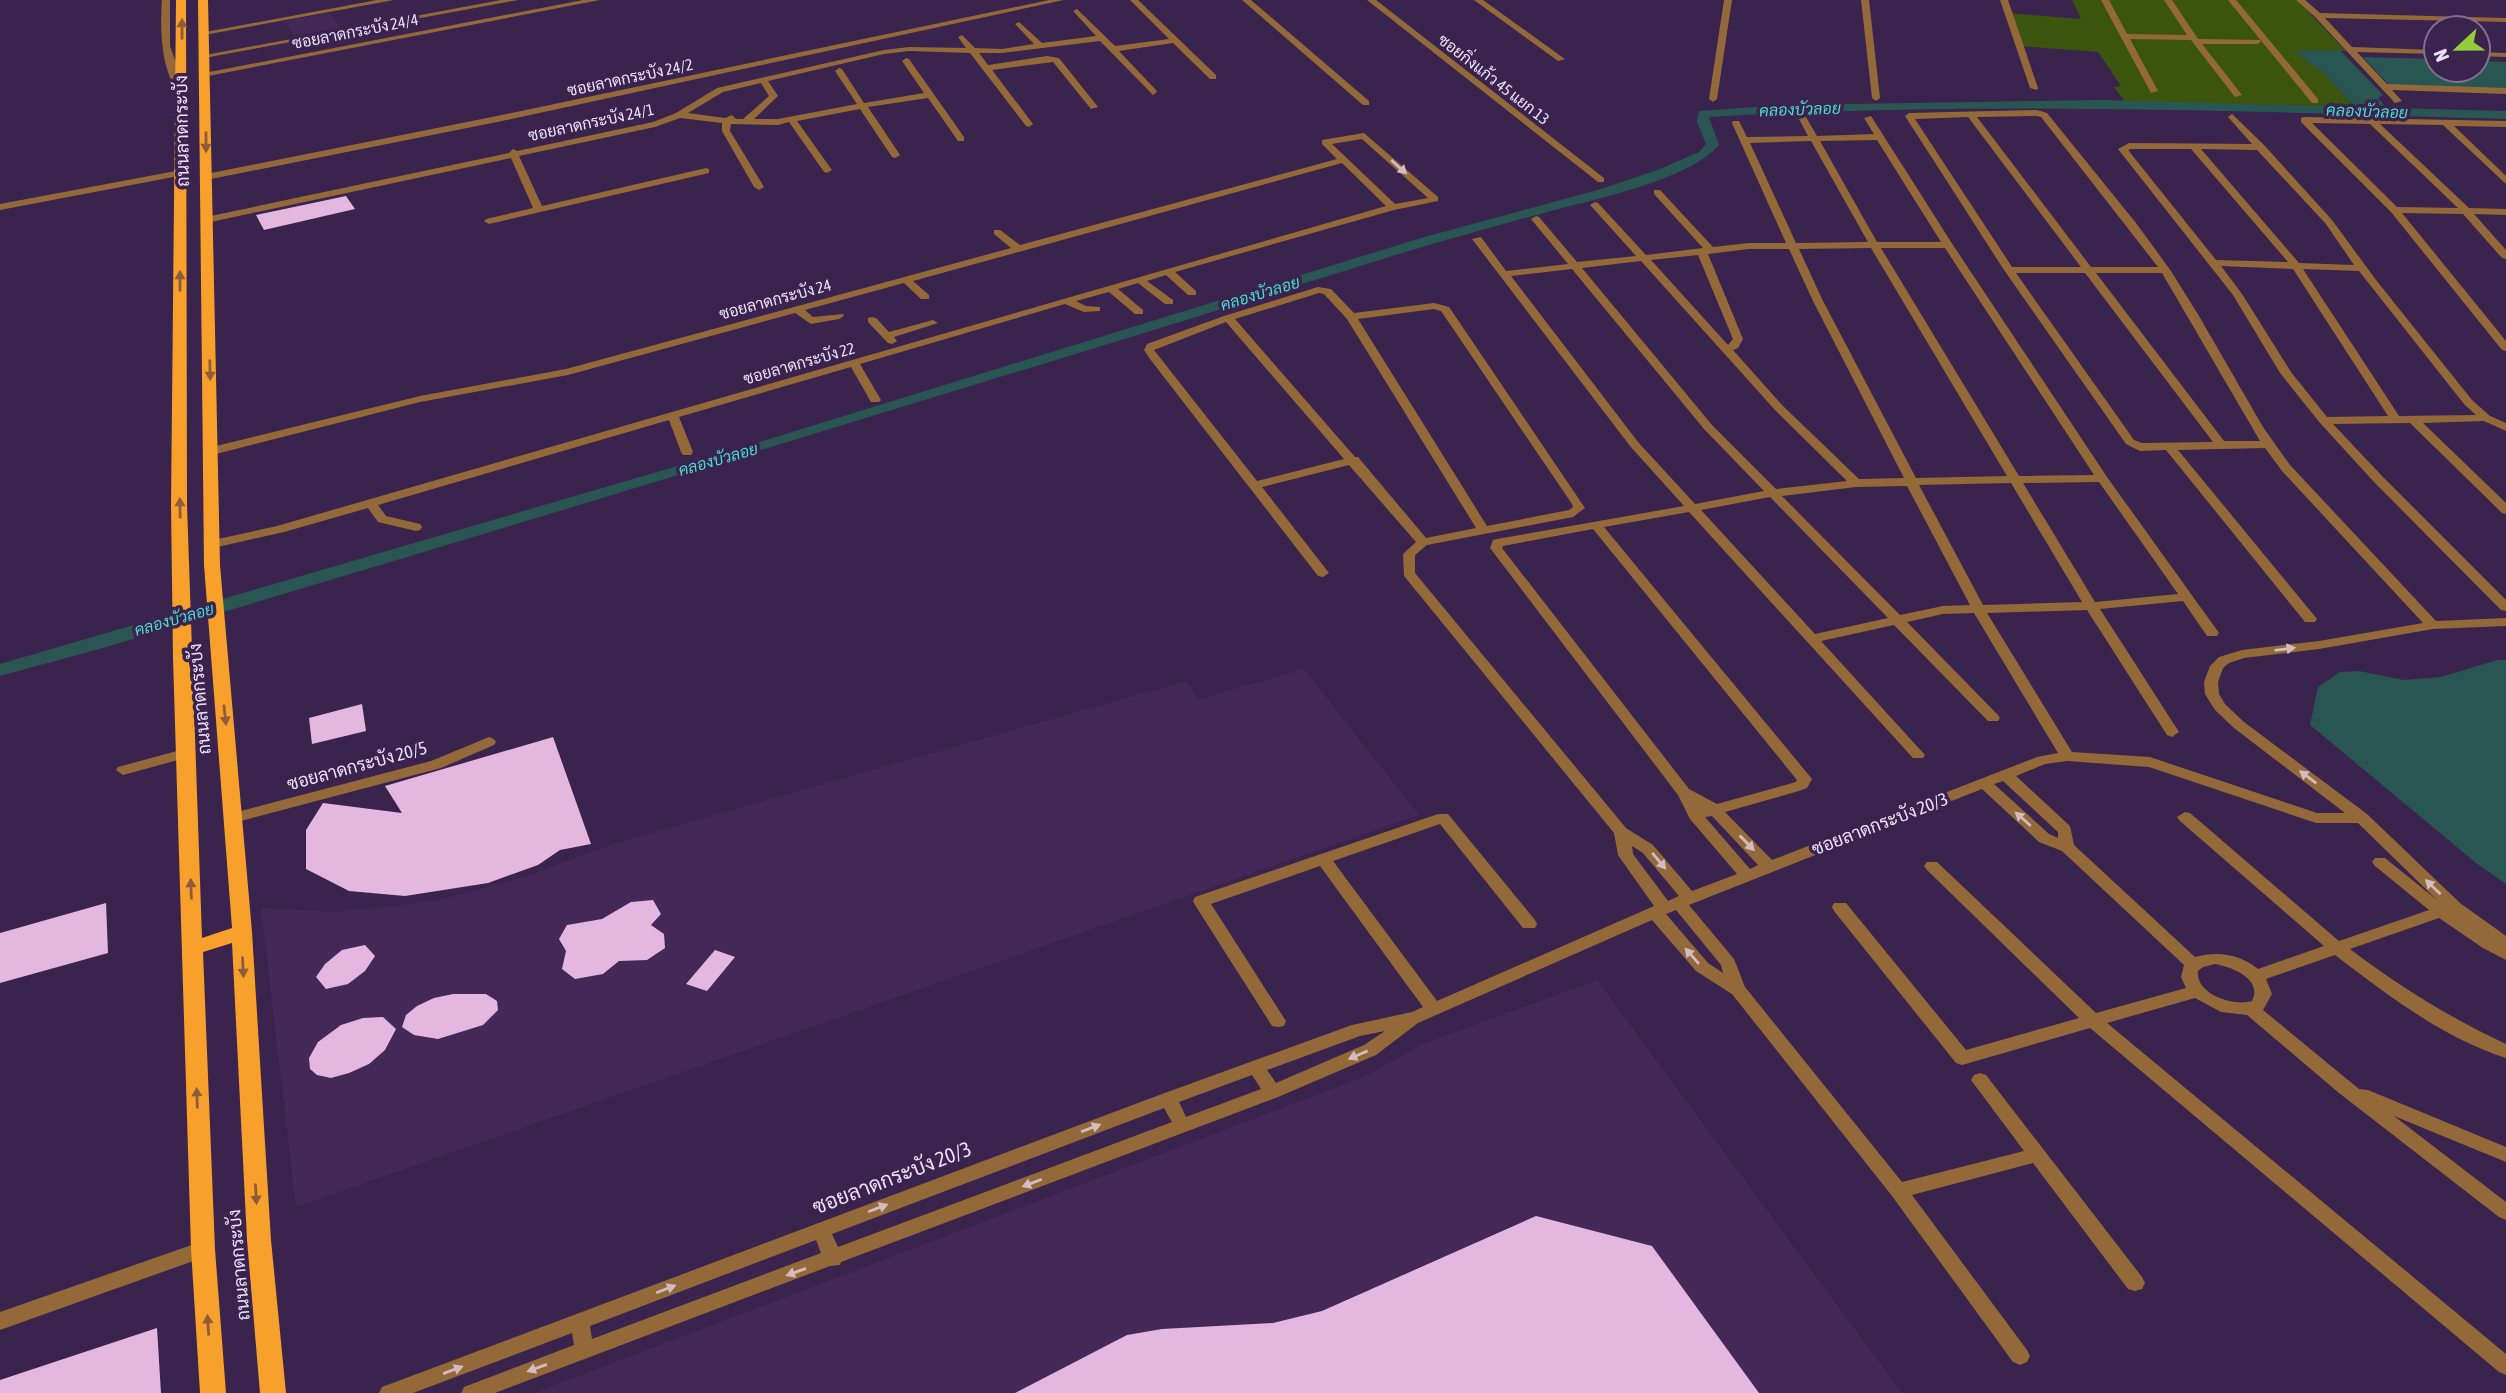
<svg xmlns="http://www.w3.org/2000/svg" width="2506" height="1393" font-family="'Asap Condensed',Sarabun,sans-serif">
<rect width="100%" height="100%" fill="#3a234c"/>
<g fill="#432858">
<path d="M330,13L342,30L296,39L284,21Z"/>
<path d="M1304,669L1419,815L296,1207L261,908L339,912L436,901L524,877L613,844L1186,681L1199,699Z"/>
<path d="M1597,980L1902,1393H534L1366,1076L1420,1045Z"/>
</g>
<path fill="#3b550f" d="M2072,0H2297L2346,51H2296L2327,76L2355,107L2125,102L2114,87L2121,86L2098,52L2019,46L2008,13L2081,19Z"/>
<g fill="#295652">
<path d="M2340,50L2383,95L2378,98L2385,106L2355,107L2327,76L2295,51Z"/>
<path d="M2363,57L2436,59V70H2478V61L2506,62V89L2390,86Z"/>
<path d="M2497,660H2506V884L2476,863L2310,725L2318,687L2340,672L2359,671L2404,680L2441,677Z"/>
</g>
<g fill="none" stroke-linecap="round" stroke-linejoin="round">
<path fill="#295652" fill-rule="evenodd" d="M2103,100L2506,111V119C2240,111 1975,101 1709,117L1719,145C1689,180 1592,200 1547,212C1497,226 1448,239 1399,254C968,388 535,519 103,648L0,676V664L763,441L1421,238L1601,189L1660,169L1699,152L1706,144L1697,122L1699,111L1785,105Z"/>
</g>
<g fill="#e4b7e1">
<path d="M346,196L355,209L264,230L256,215Z"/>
<path d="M362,704L366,731L312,744L309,718Z"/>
<path d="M553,737L591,844L560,850L538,865L488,883L405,896L349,891L306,869V830L323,803L402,813L385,786Z"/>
<path d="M653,900L661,914L651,925L664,934L665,948L647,960L619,961L603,974L575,979L562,969L566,951L559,939L567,925L602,919L631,902Z"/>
<path d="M106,903L108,953L0,983V933Z"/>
<path d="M365,945L375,956L365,971L348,984L326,989L316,977L325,964L342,950Z"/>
<path d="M715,950L735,957L707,991L686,984Z"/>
<path d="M453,994H486L497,1001L498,1010L483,1025L438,1039L414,1035L402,1027L406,1015L417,1006L434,998Z"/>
<path d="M383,1017L396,1029L385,1050L369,1064L349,1073L331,1078L317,1075L310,1069L309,1058L318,1042L341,1025L363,1018Z"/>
<path d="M1536,1216L1652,1246L1759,1393H1015L1127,1335L1162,1329L1273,1323L1322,1311Z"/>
<path d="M157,1328L161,1393H0V1380Z"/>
</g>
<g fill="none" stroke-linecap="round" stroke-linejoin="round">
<g fill="#93693a" fill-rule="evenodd">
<path d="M162,0H170V46L186,90L182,93C160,78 160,24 162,0Z"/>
<path d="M377,0H394L204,35L200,33Z"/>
<path d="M501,0H518L204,58L200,56Z"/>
<path d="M583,0H600L203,77L199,74Z"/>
<path d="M1049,0H1064L497,122L206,180L201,177L206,174L497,116Z"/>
<path d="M1130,0H1138L1216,75V79H1210L1173,43L1119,51L1156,90L1157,92L1153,95L1100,41L1002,53H979L988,65L1047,56L1059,58L1098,107L1091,109L1053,62L992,70L1033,124L1029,127L1026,126L970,53L909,51L884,54L768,81L778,96L754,119H778L857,104L835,71L839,68L842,69L864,103L924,93L902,61L906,58L909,59L964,137V141H958L928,98L868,107L900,155L895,158L892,157L860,109L797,121L832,170L827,173L824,172L789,122L778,125L731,124L730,131L764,187L759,190L754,187L722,131V123L680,118L655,127L519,156L542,206L706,168L709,169V173L489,224L484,221L486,219L533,208L511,158L206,223L201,220L206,217L509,153L513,149L517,151L653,122L676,113L717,88L884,50L909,47L966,48L958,37L962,35L975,48L1002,49L1034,44L1015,24L1019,22L1042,43L1096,36L1073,11L1077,9L1115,46L1169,39ZM761,83L769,96L743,119H736L732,115L725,118L688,113L723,92Z"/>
<path d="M1242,0H1251L1369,101V105H1363Z"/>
<path d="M1367,0H1376L1604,178V182H1598Z"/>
<path d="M1474,0H1483L1565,59L1558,61Z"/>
<path d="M1724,0H1732L1717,99L1713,102L1709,99Z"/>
<path d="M1861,0H1869L1880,98L1876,101L1872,98Z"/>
<path d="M2000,0H2008L2038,88L2037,90L2030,88Z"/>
<path d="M2101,0H2109L2127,34L2187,35L2164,0H2172L2198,39L2260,40L2261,42L2257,44H2202L2242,95L2235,97L2191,40L2130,39L2158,91L2151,93Z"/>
<path d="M2228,0H2236L2318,99V103H2312Z"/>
<path d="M2296,0H2305L2320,13L2506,18V22L2325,18L2352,47L2436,50V54L2357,52L2387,84L2506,88V94L2392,90L2402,101L2395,103L2315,17Z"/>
<path d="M2478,52L2506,53V57L2478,56Z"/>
<path d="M2037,110L2047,113L2136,223L2171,271L2199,316L2263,427L2290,465L2436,621L2506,618V626L2433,629L2319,649L2244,658L2229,663L2223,668L2218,682L2219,694L2225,704L2244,722L2367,814L2460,903L2506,936V960L2483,948L2439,918L2350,949C2399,986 2450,1018 2506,1044V1058C2443,1038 2386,994 2335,955L2266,979L2272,994L2263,1010L2359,1089L2368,1090L2506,1147V1162L2394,1116L2506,1202V1220L2499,1217L2339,1093L2247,1015L2221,1012L2195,998L2107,1023L2506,1354V1375L2499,1372L2090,1028L1962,1065L1956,1063L1834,911L1832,907L1834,903H1846L1966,1050L2079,1018L1927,870L1924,866L1927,862H1937L2096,1013L2186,988L2181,977L2184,965L2062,851L2039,842L1982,789L1689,905L1734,959L1745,987L1902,1182L2024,1151L1971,1080L1974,1075L1980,1073L1986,1075L2142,1277L2145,1283L2142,1289L2135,1291L2128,1289L2033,1163L1912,1195L2027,1350L2030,1356L2027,1362L2020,1365L2013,1362L1892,1196L1732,994L1696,971L1652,920L1418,1023L1376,1055L1278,1097L841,1262L840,1265L830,1266L495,1393H461L464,1387L574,1345L572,1333L413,1393H379L382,1387L1162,1094L1352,1025L1412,1012L1423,1007L1320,866L1211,904L1286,1021L1284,1026L1278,1027L1272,1026L1195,905L1193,901L1195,897L1438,814H1448L1535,920L1537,924L1535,928H1523L1440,824L1333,861L1437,1001L1654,906L1618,855L1614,833L1404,576L1403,554L1416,542L1349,465L1262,487L1329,573L1323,577L1318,576L1150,359L1144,350L1147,344L1224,316L1318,287L1331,289L1354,313L1434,303L1449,307L1585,508L1573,517L1427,545L1415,555V573L1626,828L1653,845L1692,891L1737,874L1690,819L1678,795L1490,548L1493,540L1497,539L1684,506L1630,446L1472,239L1481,237L1506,271L1568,264L1531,219L1536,216L1539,217L1577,262L1636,256L1592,207L1590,205L1595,202L1598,203L1646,255L1703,248L1654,194V190H1660L1713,247L1749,243H1786L1732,123L1733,121H1739L1747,137L1808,136L1799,119L1803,116L1806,117L1817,136L1874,134L1864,118L1871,116L1953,245L2107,477L2219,633L2217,636H2207L2183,601L2100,609L2179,732L2172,737L2167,735L2087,610L1987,613L2072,752L2150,757L2317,813H2345L2234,728L2215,710L2205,694L2204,682L2210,666L2219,657L2242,650L2319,641L2423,623L2282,471L2265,448L2178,450L2317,619L2315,622H2305L2166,450L2140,451L2126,444L2004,270L1905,116L1909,113ZM2037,116L2041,117L2158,267H2091L1977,117ZM1968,117L2081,267H2012L1915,119ZM1877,140L1941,242H1877L1820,141ZM1811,141L1868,242L1796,243L1750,143ZM1871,248L2007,476L1916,478L1822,299L1799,249ZM1881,248H1945L2094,475L2019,476ZM1749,249H1789L1812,299L1904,478L1859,479L1783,406L1733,350L1738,348L1743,339L1708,254ZM1698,255L1733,339L1728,345L1651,260ZM1641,261L1775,410L1847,481L1776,489L1712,425L1582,268ZM1572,269L1704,429L1764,491L1695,504L1638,442L1511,276ZM2016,273H2085L2213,442L2142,443L2134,440ZM2096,273H2162L2260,441H2224ZM1319,293L1324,294L1347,319L1476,528L1426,538L1358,457H1355L1235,319ZM1434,309L1441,311L1572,504L1573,507L1569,510L1487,526L1358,319ZM1226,322L1344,459L1257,481L1154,350ZM2099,482L2178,594L2095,602L2023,483ZM2011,483L2082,602L1983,605L1919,485ZM1907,486L1970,605L1943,606L1900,615L1782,496L1856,487ZM1770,497L1888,618L1815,634L1701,510ZM1689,512L1913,758H1923L1925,755L1821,641L1894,625L1988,721H1998L2000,718L1998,715L1907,622L1943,614L1974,613L2058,753L2037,757L1772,860L1725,812L1799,791L1807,788L1812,779L1604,527ZM1593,529L1797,780L1796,782L1717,804L1689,789L1502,548L1503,546ZM2067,761L2149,767L2316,823H2358L2437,900L2385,858H2375L2372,862L2375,866L2429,910L2339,941L2190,813L2185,812L2177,817L2180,821L2324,946L2258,969C2239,954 2218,951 2195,957L2074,845L2070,826L2016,776L2045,764ZM2003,781L2058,832V838L2049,834L1994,784ZM1712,816L1758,865L1750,869L1705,817ZM1632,846L1643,853L1679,896L1668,901L1633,854ZM1676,910L1721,965L1723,973L1708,963L1666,914ZM2215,964C2232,967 2263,979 2252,1001C2234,1007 2195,994 2198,971L2203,967ZM1385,1031L1364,1045L1276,1083L1267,1070L1360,1036ZM1252,1075L1261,1089L1186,1117L1179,1102ZM1164,1108L1172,1122L838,1247L832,1234ZM816,1240L821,1253L592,1339L590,1326Z"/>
<path d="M2232,114L2264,145L2332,220L2376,280L2472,400L2490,416L2506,423V431L2484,421L2423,423L2506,503V514L2502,513L2410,423L2333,424L2382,476L2506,600V611L2501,610L2374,482L2320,423L2280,373L2233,295L2118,149L2129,143L2252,144L2228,117ZM2131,149H2191L2288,262L2216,260L2128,150ZM2201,149L2257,150L2326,224L2354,265L2299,263ZM2221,266L2293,269L2388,416L2327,417L2291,372L2242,294ZM2303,269L2359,271L2464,404L2476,415L2399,416Z"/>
<path d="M2304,117L2506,121V127L2454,126L2506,176V184L2443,125L2380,124L2469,208L2506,209V215L2474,214L2506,250V259L2502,258L2463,214L2402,213L2506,341V351L2502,350L2391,212L2301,122V118ZM2312,123L2370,124L2458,208L2397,207Z"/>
<path d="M1364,133L1438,197V201L1394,210L1175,272L1196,291V295H1188L1166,275L1147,281L1173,300V304H1165L1138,283L1118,289L1143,310V314H1135L1109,292L1076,301L1086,306L1100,307V311L1084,312L1065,304L860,364L881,400L879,402H871L851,367L679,417L693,452L691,455H683L681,452L669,420L378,505L386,516L420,524L422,527L420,530L416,531L378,522L368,508L284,532L213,548L207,544L209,541L277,526L367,500L1386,206L1342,163L913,281L929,295V299H921L904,283L805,310L813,317L843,314L844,316L839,319L811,324L795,313L568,375L420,402L212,455L206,451L208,448L420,396L566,369L1011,248L994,234V230H1000L1020,245L1337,159L1322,144V140ZM1362,139L1428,198L1395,204L1332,144Z"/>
<path d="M181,170L186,173L184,175L0,210V204Z"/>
<path d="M872,317L876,318L889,332L933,320L938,323L894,337L897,341L892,344L888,343L868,322V318Z"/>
<path d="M489,737L494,739L496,742L494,745L441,768L233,823L228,822L225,818L228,814L233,813L431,761Z"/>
<path d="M184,749L189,751L191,754L189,757L123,775L116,770L118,767Z"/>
<path d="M203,1241L210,1243L212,1249L210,1255L0,1330V1312Z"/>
</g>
<path fill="#f7a02b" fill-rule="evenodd" d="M176,0H186L187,505L202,938L232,928L204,565L198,0H208L220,565L252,932L271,1240L286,1393H260L247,1240L232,943L203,952L215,1249L226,1393H200L191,1249L173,658L171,505Z"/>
</g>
<defs><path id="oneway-solid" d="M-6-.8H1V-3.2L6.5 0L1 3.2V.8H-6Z" transform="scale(1.75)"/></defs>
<g fill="#8f5b3d">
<use href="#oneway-solid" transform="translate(182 29) rotate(-90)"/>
<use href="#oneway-solid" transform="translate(206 142) rotate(90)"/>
<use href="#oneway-solid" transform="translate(180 281) rotate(-90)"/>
<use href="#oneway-solid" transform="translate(210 370) rotate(89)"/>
<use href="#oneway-solid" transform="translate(180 508) rotate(-91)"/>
<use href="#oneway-solid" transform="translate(225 715) rotate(84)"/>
<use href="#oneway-solid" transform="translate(191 889) rotate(-92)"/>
<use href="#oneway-solid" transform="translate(243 967) rotate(87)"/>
<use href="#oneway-solid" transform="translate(197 1098) rotate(-92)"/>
<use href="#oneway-solid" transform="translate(256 1194) rotate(86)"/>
<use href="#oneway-solid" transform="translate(208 1325) rotate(-94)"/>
</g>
<g fill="#d3bcc1">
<use href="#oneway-solid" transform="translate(1399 167) rotate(42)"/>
<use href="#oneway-solid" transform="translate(2285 649) rotate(-7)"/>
<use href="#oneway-solid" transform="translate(2308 777) rotate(-143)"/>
<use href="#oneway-solid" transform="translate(2023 819) rotate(-138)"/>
<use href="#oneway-solid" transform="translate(1747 843) rotate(46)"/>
<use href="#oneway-solid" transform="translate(1659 861) rotate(50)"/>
<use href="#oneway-solid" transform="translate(2433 887) rotate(-136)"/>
<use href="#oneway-solid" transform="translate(1692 956) rotate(-131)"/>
<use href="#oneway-solid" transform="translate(1358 1055) rotate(157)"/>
<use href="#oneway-solid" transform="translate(1091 1128) rotate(-21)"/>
<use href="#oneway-solid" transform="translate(1032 1183) rotate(159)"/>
<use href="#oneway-solid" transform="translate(878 1208) rotate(-21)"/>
<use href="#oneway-solid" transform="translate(796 1272) rotate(160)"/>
<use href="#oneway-solid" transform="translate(666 1289) rotate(-21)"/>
<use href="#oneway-solid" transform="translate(537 1368) rotate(160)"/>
<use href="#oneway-solid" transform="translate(453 1370) rotate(-20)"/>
</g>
<g text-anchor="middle" stroke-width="7" stroke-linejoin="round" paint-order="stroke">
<g font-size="16" fill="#eee0fb" stroke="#3a234c">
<text transform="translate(355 31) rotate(-11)" y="6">ซอยลาดกระบัง 24/4</text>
<text transform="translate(630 77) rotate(-12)" y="6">ซอยลาดกระบัง 24/2</text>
<text transform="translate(1494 79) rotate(38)" y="6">ซอยกิ่งแก้ว 45 แยก 13</text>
<text transform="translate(591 122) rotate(-12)" y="6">ซอยลาดกระบัง 24/1</text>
<text transform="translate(775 299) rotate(-15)" y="6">ซอยลาดกระบัง 24</text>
<text transform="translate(799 363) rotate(-16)" y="6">ซอยลาดกระบัง 22</text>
</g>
<g font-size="16" font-style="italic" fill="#47dcd2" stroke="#3a234c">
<text transform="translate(1800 109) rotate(-2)" y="6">คลองบัวลอย</text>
<text transform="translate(2367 111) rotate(2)" y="6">คลองบัวลอย</text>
<text transform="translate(1260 293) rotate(-17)" y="6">คลองบัวลอย</text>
<text transform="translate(718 459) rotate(-16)" y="6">คลองบัวลอย</text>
<text transform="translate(174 619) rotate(-16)" y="6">คลองบัวลอย</text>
</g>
<g font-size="18" fill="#eee0fb" stroke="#3a234c">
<text transform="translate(182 131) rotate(-91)" y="6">ถนนลาดกระบัง</text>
<text transform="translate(200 699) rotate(-95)" y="6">ถนนลาดกระบัง</text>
<text transform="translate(357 766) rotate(-15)" y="6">ซอยลาดกระบัง 20/5</text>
<text transform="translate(1880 824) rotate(-21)" y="6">ซอยลาดกระบัง 20/3</text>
<text transform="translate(239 1265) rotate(-95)" y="6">ถนนลาดกระบัง</text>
</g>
<g font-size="21" fill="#eee0fb" stroke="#3a234c">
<text transform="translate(892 1178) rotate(-21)" y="7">ซอยลาดกระบัง 20/3</text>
</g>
</g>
<g transform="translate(2457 49) rotate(248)"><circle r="33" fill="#3a234c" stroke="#826f92" stroke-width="2"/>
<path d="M0-5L12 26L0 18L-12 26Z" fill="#95cc3b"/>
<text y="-10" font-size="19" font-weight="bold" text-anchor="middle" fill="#eee0fb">N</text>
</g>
</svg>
